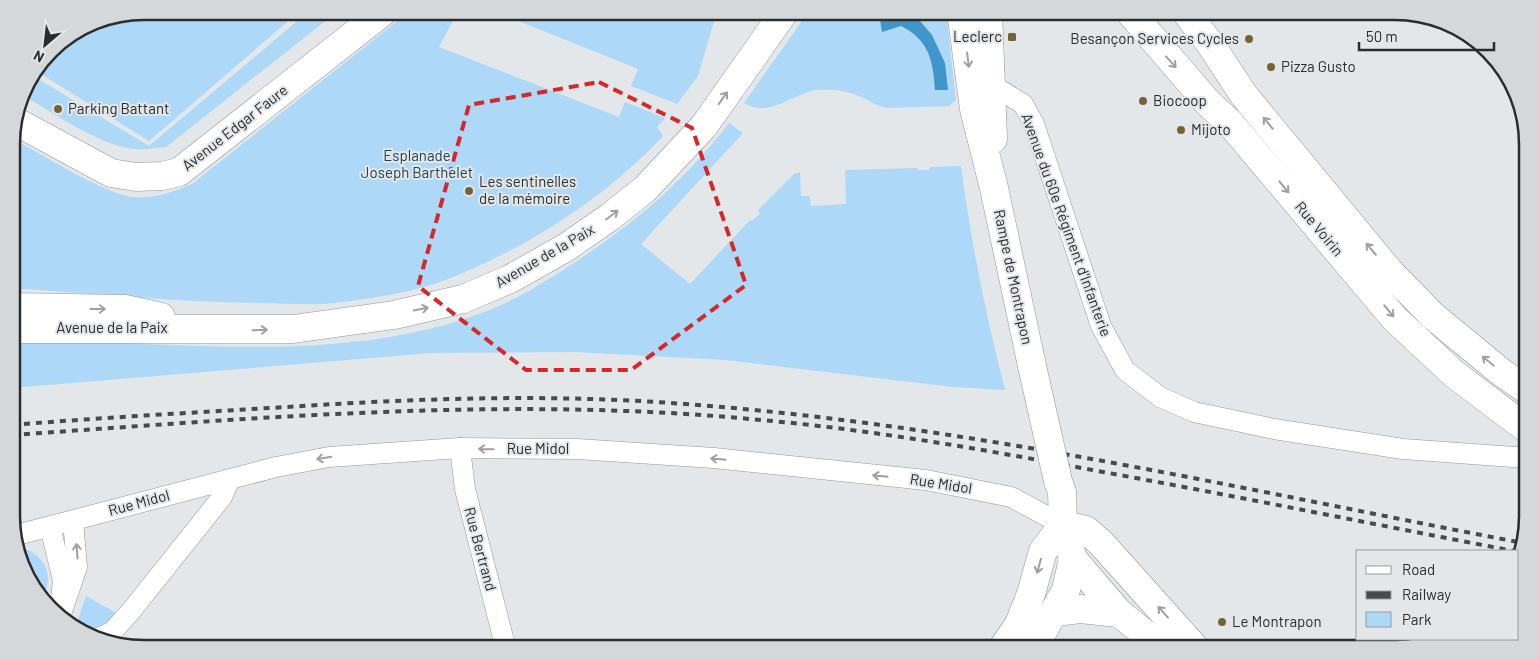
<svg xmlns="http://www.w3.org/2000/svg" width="1539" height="660" font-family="Barlow,sans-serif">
<rect width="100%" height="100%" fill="#e3e7ea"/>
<g fill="#add8f7">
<path d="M144,11H300L149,141L36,71L56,44L93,21Z"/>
<path d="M309,11H338L166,147C153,149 137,151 123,147C88,138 54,113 22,95L33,76L149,146Z"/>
<path d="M410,11H458L439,47L619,117L625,102L665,118L657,127L663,136C605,198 527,248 448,279C412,293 370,299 333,303C310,306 285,303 261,303C178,302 95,294 12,288V138C41,154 103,193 132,197C154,199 173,192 192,184Z"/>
<path d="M494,11H717L698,76L677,104L631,86L638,69Z"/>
<path d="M809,11H946L956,100L949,106L887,108C876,106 869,100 859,96C846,90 831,89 817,90C792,93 770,119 744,103Z"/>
<path d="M729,123L743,133L641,244L690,284L750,220L752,221L760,213L758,210L794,174L800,172L801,196H810L811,206L846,204L845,170L917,168L918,170H929L930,167L961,166C971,242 986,316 1005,390L953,387L725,360L574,352L432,353L12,388V339C65,341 118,343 170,345C277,349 386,350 487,311C523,297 558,274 590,252C646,214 687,177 729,123Z"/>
<path d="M18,547C34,549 49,564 48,580C48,587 44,593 42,600L39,597Z"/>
<path d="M86,596L120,615L87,634L76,625Z"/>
</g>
<path fill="#4096cb" d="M884,11H906L920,21L932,35L945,63L948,90H935C933,60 929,40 901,26L882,32L880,20Z"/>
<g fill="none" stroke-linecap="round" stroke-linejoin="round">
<defs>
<g id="street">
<path d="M992,85L1023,104L1034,124L1101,326L1125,370L1160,397L1194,412L1274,429L1403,449L1528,458"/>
<path d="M460,448L465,489L506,649"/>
<path d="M50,527L63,580L61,599"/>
<path d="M13,536L276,467L329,457L460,448L577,449L714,458L926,480L1011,497L1063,525"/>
<path d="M61,614L77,567L73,521"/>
<path d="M96,639L112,632L131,611L222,497L230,479"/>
</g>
<g id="secondary">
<path d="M961,11L974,109L994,188L1032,366"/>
<path d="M988,11L993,139"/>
<path d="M1129,11L1209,104L1230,123L1394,318L1454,374L1527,429"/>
<path d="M1185,11L1211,45L1243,94L1389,271L1433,316L1501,372L1527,390"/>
<path d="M15,121L111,173L136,177L162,176L179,172L384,11"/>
<path d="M12,307L125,309L161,317"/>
<path d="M12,329H293L394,315L463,299L510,279L565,248L610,217L645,189L704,126L785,11"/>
<path d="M1058,481L1062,492L1063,525L1073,559L1119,613L1164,649"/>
<path d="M1063,525L1086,530L1101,543L1196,649"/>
<path d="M1055,612L1080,609L1119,613"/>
<path d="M1002,649L1019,624L1031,594L1043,551L1063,525"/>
<path d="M1033,649L1066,590L1073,559"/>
</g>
</defs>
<use href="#street" stroke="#939799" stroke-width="21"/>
<use href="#secondary" stroke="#939799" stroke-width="29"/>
<use href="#street" stroke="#fff" stroke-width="20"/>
<use href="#secondary" stroke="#fff" stroke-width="28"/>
<g stroke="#47494a" stroke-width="4" stroke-dasharray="6 6" stroke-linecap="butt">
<path d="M12,425C109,417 206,412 302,406C430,398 557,394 685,404C968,425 1244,490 1523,543"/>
<path d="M12,435C258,418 504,396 750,419C869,429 986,450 1103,472C1241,497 1377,525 1514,551"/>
</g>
<defs>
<path id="secondary-bridge" d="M1032,366L1058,481"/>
</defs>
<use href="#secondary-bridge" stroke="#939799" stroke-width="29" stroke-linecap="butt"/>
<use href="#secondary-bridge" stroke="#fff" stroke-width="28"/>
</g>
<defs><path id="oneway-shaft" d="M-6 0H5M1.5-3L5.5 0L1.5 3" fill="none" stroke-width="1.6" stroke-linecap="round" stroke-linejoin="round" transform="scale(1.25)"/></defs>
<g stroke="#9fa0a0">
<use href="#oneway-shaft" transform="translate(968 60) rotate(83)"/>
<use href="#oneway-shaft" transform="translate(1171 62) rotate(48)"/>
<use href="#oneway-shaft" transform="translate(723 98) rotate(-55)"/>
<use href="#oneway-shaft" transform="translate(1268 123) rotate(-129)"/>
<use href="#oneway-shaft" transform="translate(1284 187) rotate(50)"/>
<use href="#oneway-shaft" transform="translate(612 215) rotate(-37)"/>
<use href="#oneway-shaft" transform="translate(1371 249) rotate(-130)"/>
<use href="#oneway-shaft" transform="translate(98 309)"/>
<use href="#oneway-shaft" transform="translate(421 309) rotate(-11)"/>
<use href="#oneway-shaft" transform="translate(1389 311) rotate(50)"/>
<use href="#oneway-shaft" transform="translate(260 330) rotate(-2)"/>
<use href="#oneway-shaft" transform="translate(1488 361) rotate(-141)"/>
<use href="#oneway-shaft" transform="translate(486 449) rotate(-179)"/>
<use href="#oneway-shaft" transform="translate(324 458) rotate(170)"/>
<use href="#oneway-shaft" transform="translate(718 459) rotate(-174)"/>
<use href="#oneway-shaft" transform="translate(880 476) rotate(-174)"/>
<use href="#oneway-shaft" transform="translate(77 551) rotate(-94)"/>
<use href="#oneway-shaft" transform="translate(1039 566) rotate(105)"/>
<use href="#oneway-shaft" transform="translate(1163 612) rotate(-132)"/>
</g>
<path fill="none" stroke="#d62828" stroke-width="4" stroke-dasharray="10 6" stroke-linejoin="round" d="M599,82L692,128L746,285L631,370H526L418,286L469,105Z"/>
<g fill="#766332" stroke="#e3e7ea" stroke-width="2">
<rect x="1007" y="32" width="10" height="10" rx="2.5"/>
<circle cx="1249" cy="39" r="5"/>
<circle cx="1271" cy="67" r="5"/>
<circle cx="1143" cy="101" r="5"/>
<circle cx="58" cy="109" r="5"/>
<circle cx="1181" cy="130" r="5"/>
<circle cx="469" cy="191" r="5"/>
<circle cx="1222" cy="622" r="5"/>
</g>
<g text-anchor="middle" stroke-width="4" stroke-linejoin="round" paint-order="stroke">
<g font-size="15" fill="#2a2c2d" stroke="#e3e7ea" text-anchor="start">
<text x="1002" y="42" text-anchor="end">Leclerc</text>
<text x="1239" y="44" text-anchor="end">Besançon Services Cycles</text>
<text x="1281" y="72">Pizza Gusto</text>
<text x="1153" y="106">Biocoop</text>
<text x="68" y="114">Parking Battant</text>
<text x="1191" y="135">Mijoto</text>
<text x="479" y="187">Les sentinelles<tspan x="479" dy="17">de la mémoire</tspan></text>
<text x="1232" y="627">Le Montrapon</text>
</g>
<g font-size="15" fill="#2a2c2d" stroke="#e3e7ea">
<text transform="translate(235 128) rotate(-38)" y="5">Avenue Edgar Faure</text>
<text transform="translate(1066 225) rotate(70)" y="5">Avenue du 60e Régiment d'Infanterie</text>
<text transform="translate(1319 229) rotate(50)" y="5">Rue Voirin</text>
<text transform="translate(545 256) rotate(-30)" y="5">Avenue de la Paix</text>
<text transform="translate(1013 277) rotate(78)" y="5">Rampe de Montrapon</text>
<text x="112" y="333">Avenue de la Paix</text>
<text x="538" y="454">Rue Midol</text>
<text transform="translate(941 484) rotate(9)" y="5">Rue Midol</text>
<text transform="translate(139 503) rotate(-15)" y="5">Rue Midol</text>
<text transform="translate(480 549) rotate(75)" y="5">Rue Bertrand</text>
</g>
<g font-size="15" fill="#1d4158" stroke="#e3e7ea">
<text x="417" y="161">Esplanade<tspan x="417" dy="17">Joseph Barthelet</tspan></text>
</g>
</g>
<path d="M0 0H1539V660H0ZM144 20H1395A124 124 0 0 1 1519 144V516A124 124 0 0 1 1395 640H144A124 124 0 0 1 20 516V144A124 124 0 0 1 144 20Z" fill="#d4d8db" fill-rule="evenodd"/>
<path fill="none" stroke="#2a2c2d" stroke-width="2.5" d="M144 20H1395A124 124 0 0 1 1519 144V516A124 124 0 0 1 1395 640H144A124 124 0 0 1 20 516V144A124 124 0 0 1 144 20Z"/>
<rect x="1356" y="550" width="162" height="90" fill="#e3e7ea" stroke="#999c9e"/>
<rect x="1366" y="566" width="25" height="8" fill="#ffffff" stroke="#999c9e"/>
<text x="1402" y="575" font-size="15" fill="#2a2c2d">Road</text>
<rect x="1366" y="591" width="25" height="8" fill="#47494a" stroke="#999c9e"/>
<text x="1402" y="600" font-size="15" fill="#2a2c2d">Railway</text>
<rect x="1366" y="612" width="25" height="15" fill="#add8f7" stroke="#999c9e"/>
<text x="1402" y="625" font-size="15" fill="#2a2c2d">Park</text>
<g transform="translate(45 45) rotate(208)" stroke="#e3e7ea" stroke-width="4" paint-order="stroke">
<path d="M0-4L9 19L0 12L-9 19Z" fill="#2a2c2d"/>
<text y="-8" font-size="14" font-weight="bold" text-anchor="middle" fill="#2a2c2d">N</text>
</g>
<path d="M1359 42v8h135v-8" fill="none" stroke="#2a2c2d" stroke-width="2.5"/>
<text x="1366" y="42" font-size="15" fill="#2a2c2d" stroke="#e3e7ea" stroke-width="4" paint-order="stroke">50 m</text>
</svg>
